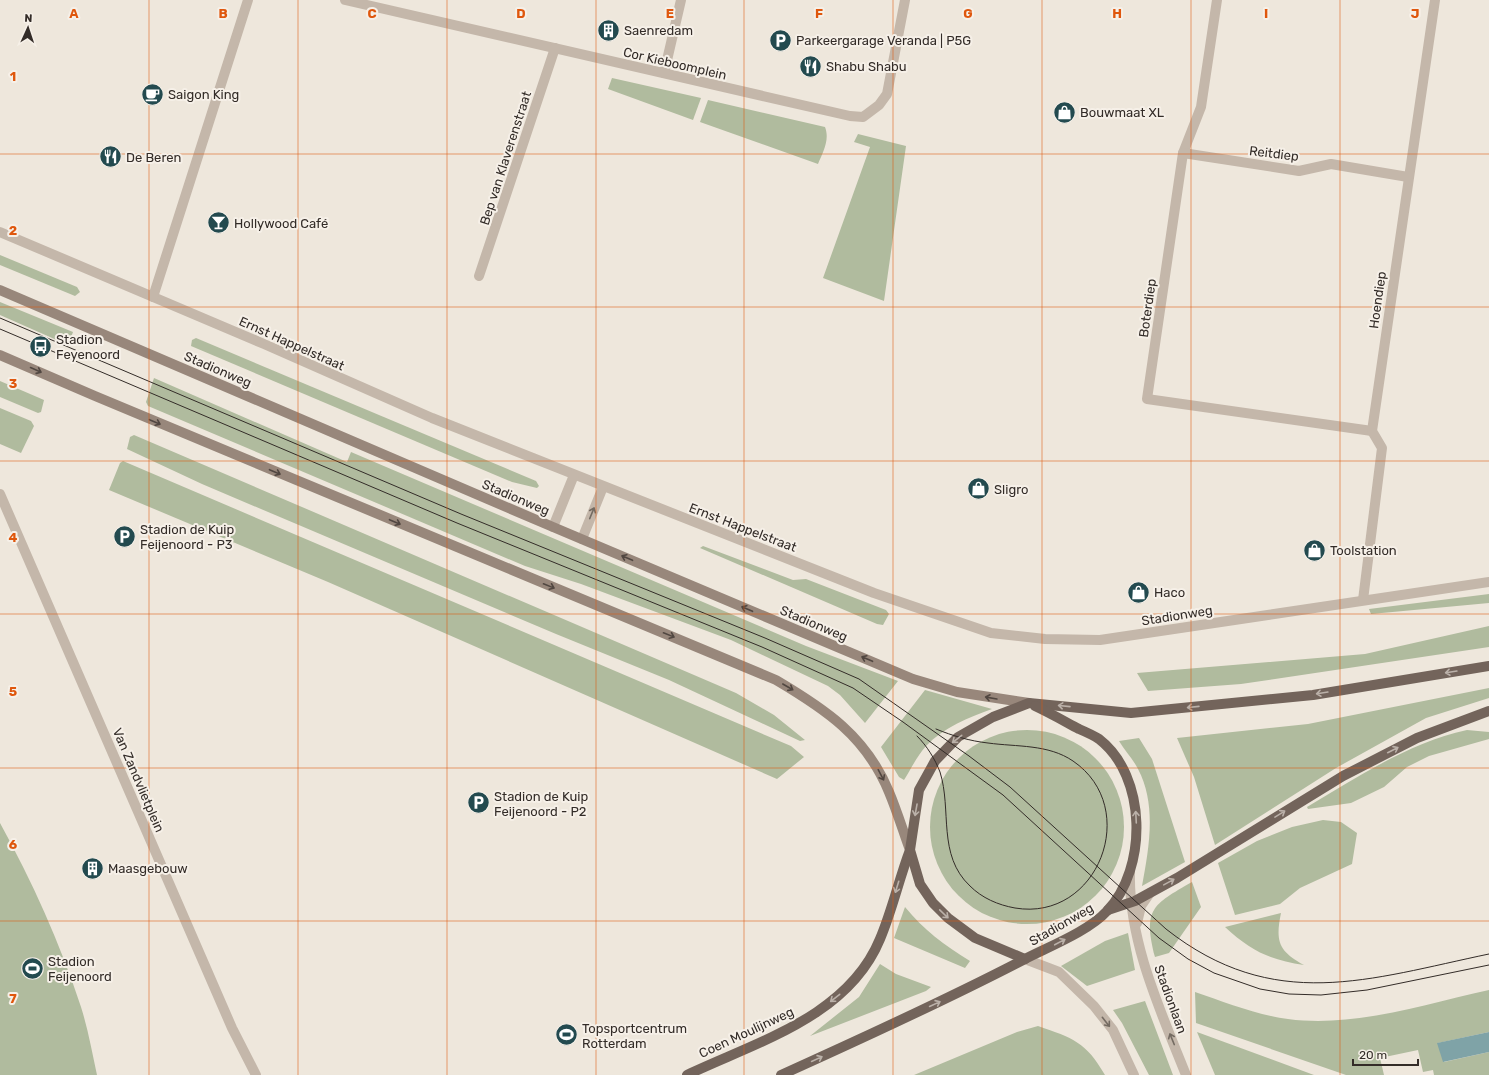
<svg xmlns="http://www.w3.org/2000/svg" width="1489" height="1075" font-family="Rubik,sans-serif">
<rect width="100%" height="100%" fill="#eee7dc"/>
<g fill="#b0bb9e">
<path d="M612,78L701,98L693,120L608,89Z"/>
<path d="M708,100L825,127C830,140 823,152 818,164L700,122Z"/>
<path d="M858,134L906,146L884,301L823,278L870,147L854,142Z"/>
<path d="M0,255L77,287L80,292L75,296L0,265Z"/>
<path d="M0,302L73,332L68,345L0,315Z"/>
<path d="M196,338L536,481L539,486L537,488L512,482L191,346L192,340Z"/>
<path d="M154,378L347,462L351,452L806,646L898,681L865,723L840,695L828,686L731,640L581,584L525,566L148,406L146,402Z"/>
<path d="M0,381L44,400L41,412L38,413L0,397Z"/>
<path d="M0,408L31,421L34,426L21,453L0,444Z"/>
<path d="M134,435L736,693L774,715L805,740L800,741L669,680L556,634L202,484L127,449L130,437Z"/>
<path d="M123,461L791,746L804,757L777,779L328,582L109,490L120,463Z"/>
<path d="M703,546L793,580L806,579L886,610L889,614L883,625L877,624L700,548Z"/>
<path d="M1489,594V603L1371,614L1369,609Z"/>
<path d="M1489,626V647L1241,684L1148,691L1137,673L1365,654Z"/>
<path d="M1489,688V698L1426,718L1336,768L1215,845L1194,777L1177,738L1308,724Z"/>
<path d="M925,690L992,709C969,717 943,728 926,746C917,756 911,769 904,780L899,777L881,747Z"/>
<circle cx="1027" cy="827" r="97"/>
<path d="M1467,730L1489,732V739L1429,756L1407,767L1384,787L1351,803L1308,809L1307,807C1358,777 1408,743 1467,730Z"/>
<path d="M1139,738L1152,759L1185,862L1142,886C1149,848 1157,805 1138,769C1133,759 1125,751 1119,741Z"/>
<path d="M1323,820L1341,822L1357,833L1352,864L1300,888L1280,904L1235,915L1218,863L1257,841L1292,827Z"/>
<path d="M0,823C32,881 60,943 81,1007C88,1029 92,1052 97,1075H0Z"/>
<path d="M1192,882L1201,907L1169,953L1155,957C1143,909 1152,905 1192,882Z"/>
<path d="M905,907C924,930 944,945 970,961L965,968L894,938Z"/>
<path d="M1281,913C1275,942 1279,951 1304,965C1270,960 1251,951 1225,927Z"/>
<path d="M1128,933L1135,970L1087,986L1061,966L1105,941Z"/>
<path d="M880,964L896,974L931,987L926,991L810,1036L859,997Z"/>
<path d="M1489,990V1032L1438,1043L1444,1062L1489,1052V1075H1434L1433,1070L1423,1072L1418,1050L1380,1058L1384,1075H1346L1196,1023L1195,992C1225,1002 1256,1015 1288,1019C1354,1028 1425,1004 1489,990Z"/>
<path d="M1145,1001L1173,1075H1149L1122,1023L1113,1010Z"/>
<path d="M1038,1026C1073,1038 1086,1042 1105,1075H914L1017,1032Z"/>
<path d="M1197,1032L1314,1075H1215Z"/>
</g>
<path fill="#7fa3a7" d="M1489,1032V1052L1443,1062L1437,1043Z"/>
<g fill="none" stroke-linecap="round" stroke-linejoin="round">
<g stroke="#c4b7aa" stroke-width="10">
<path d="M345,0L850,116L863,117L879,105L887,94L905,0"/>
<path d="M1217,0L1201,107L1183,153L1147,399L1372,431"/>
<path d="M664,73L681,0"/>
<path d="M1183,153L1299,171L1331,164L1408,177"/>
<path d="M0,232L264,344L432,418L874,593L991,633L1045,639L1100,640L1489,582"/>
<path d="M479,276L555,48"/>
<path d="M153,297L248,0"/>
<path d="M0,494L232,1028L256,1075"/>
<path d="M553,527L574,475"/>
<path d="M582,539L603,487"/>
<path d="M1363,600L1382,448L1372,431L1435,0"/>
<path d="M1130,872C1128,941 1161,1012 1186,1075"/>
<path d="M1137,923L1141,906L1150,893"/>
<path d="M1025,959L1059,972L1094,1006L1113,1030L1134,1075"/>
</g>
<g stroke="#98877b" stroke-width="10">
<path d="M0,290L553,527L913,679L957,692L1029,703"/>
<path d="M0,355L95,396L776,680C825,709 866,736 889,792C897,811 903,831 910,850"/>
</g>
<g stroke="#73645b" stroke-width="10">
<path d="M1108,910L1135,901L1177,878L1343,776L1417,738L1489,711"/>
<path d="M1025,959L975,938L948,918L933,903L920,884L910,850L919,790L935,761L958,737L993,717L1029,703L1131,713L1313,695L1489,666"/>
<path d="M687,1075C756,1042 848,1017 880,939C892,911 899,879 910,850"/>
<path d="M781,1075C863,1038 944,1001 1023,960C1048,947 1089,931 1107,911C1148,868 1147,776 1099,739C1093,735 1086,732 1079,729C1064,721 1050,713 1035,706"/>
</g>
<g stroke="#332c28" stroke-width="1">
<path d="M0,318L461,514L765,638L859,679L969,756L1010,787L1166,929C1274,1014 1369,979 1489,954"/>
<path d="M0,329L457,523L762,647L853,688L903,722L1003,795L1159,938L1188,959L1214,973L1260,989L1289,994L1321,995L1367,990L1489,965"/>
<path d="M917,736C927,746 935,759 940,772C952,810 937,855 970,886C982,898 998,905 1015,908C1098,922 1142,808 1073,761C1048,744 1017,747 988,743C970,741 953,736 936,729"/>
</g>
</g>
<defs><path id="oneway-shaft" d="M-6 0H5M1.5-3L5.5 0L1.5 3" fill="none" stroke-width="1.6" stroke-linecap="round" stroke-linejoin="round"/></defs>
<g stroke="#514741">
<use href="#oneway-shaft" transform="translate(36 370) rotate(24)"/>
<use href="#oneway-shaft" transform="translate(155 422) rotate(23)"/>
<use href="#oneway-shaft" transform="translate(275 472) rotate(23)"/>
<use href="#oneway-shaft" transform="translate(395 522) rotate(23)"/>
<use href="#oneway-shaft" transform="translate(627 558) rotate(-157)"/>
<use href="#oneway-shaft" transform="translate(549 586) rotate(22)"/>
<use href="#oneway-shaft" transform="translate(747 609) rotate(-157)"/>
<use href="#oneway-shaft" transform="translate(669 635) rotate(22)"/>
<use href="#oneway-shaft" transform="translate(867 659) rotate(-157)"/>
<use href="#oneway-shaft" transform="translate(788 687) rotate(30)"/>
<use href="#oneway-shaft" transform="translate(991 698) rotate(-170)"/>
<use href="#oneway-shaft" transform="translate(881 775) rotate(62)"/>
</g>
<g stroke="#746b62">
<use href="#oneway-shaft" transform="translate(592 513) rotate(-68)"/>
<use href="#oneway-shaft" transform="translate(1106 1022) rotate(52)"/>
<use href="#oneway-shaft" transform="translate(1172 1039) rotate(-112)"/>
</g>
<g stroke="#bbb1a9">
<use href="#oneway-shaft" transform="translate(1451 672) rotate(171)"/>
<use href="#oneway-shaft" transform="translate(1322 693) rotate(171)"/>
<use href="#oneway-shaft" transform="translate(1064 706) rotate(-174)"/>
<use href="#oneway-shaft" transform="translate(1193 707) rotate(174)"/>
<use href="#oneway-shaft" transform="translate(957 739) rotate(142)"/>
<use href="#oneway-shaft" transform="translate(1393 750) rotate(-27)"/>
<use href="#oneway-shaft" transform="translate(916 810) rotate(100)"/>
<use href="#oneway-shaft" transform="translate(1280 814) rotate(-32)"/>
<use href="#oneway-shaft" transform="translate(1136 817) rotate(-93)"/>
<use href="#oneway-shaft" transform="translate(1169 882) rotate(-29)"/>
<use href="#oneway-shaft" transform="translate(897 887) rotate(107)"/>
<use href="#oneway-shaft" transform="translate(944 914) rotate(44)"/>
<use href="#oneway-shaft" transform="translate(1060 942) rotate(-28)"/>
<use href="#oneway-shaft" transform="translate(835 998) rotate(142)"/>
<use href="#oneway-shaft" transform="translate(935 1004) rotate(-25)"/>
<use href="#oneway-shaft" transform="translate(817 1059) rotate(-25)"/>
</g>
<path fill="none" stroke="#df570d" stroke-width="1" stroke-opacity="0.55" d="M149,0V1075M298,0V1075M447,0V1075M596,0V1075M744,0V1075M893,0V1075M1042,0V1075M1191,0V1075M1340,0V1075M0,154H1489M0,307H1489M0,461H1489M0,614H1489M0,768H1489M0,921H1489"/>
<defs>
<symbol id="building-disc" viewBox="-11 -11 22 22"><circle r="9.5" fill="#234a4f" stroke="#f6f0e8"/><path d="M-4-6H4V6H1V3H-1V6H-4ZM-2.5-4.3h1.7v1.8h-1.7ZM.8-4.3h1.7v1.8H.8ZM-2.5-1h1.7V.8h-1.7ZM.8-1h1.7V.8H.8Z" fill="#fff"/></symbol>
<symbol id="parking-disc" viewBox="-11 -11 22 22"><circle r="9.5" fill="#234a4f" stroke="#f6f0e8"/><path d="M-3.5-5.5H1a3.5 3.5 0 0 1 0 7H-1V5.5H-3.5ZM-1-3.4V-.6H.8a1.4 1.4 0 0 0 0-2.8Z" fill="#fff"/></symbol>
<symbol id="restaurant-disc" viewBox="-11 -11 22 22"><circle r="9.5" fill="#234a4f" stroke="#f6f0e8"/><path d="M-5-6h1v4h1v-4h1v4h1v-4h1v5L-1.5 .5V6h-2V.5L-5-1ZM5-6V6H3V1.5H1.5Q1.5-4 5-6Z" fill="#fff"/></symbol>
<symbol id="cafe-disc" viewBox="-11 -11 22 22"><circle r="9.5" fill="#234a4f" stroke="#f6f0e8"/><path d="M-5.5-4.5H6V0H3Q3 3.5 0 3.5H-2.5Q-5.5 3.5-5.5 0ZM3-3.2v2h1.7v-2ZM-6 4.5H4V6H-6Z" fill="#fff"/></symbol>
<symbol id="shop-disc" viewBox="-11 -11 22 22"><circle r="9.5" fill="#234a4f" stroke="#f6f0e8"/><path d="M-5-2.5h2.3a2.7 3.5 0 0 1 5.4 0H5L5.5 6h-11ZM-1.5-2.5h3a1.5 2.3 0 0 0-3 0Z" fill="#fff"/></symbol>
<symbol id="bar-disc" viewBox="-11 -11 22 22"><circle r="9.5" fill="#234a4f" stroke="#f6f0e8"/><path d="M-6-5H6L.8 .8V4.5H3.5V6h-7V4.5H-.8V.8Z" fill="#fff"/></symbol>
<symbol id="bus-disc" viewBox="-11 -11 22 22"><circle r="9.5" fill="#234a4f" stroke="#f6f0e8"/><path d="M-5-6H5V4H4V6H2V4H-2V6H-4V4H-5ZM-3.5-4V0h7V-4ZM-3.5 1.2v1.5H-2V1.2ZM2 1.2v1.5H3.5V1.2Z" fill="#fff"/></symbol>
<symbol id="stadium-disc" viewBox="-11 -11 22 22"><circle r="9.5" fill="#234a4f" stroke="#f6f0e8"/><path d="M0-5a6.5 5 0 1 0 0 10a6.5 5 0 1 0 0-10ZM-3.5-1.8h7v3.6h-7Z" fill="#fff"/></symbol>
</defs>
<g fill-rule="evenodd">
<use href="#building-disc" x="596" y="18" width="25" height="25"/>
<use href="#parking-disc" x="768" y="28" width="25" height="25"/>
<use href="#restaurant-disc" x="798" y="54" width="25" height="25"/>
<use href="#cafe-disc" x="140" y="82" width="25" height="25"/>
<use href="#shop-disc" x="1052" y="100" width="25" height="25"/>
<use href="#restaurant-disc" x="98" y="144" width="25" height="25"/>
<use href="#bar-disc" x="206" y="210" width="25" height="25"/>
<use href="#bus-disc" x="28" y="334" width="25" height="25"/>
<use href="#shop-disc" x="966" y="476" width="25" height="25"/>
<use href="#parking-disc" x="112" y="524" width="25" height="25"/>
<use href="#shop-disc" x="1302" y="538" width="25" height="25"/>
<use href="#shop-disc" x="1126" y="580" width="25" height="25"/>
<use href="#parking-disc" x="466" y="790" width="25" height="25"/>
<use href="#building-disc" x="80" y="856" width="25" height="25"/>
<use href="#stadium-disc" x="20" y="956" width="25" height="25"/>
<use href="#stadium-disc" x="554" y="1022" width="25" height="25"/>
</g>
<g text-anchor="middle" stroke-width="4" stroke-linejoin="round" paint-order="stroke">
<g font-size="13" fill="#332c28" stroke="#f6f0e8" text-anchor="start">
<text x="624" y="35">Saenredam</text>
<text x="796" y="45">Parkeergarage Veranda | P5G</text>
<text x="826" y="71">Shabu Shabu</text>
<text x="168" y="99">Saigon King</text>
<text x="1080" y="117">Bouwmaat XL</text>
<text x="126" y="162">De Beren</text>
<text x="234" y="228">Hollywood Café</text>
<text x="56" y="344">Stadion<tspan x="56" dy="15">Feyenoord</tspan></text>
<text x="994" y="494">Sligro</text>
<text x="140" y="534">Stadion de Kuip<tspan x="140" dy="15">Feijenoord - P3</tspan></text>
<text x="1330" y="555">Toolstation</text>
<text x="1154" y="597">Haco</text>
<text x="494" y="801">Stadion de Kuip<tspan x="494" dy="15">Feijenoord - P2</tspan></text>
<text x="108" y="873">Maasgebouw</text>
<text x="48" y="966">Stadion<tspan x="48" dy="15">Feijenoord</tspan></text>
<text x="582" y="1033">Topsportcentrum<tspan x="582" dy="15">Rotterdam</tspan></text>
</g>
<g font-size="13" fill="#332c28" stroke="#f6f0e8">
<text transform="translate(675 63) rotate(13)" y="5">Cor Kieboomplein</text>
<text transform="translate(1274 153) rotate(7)" y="5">Reitdiep</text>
<text transform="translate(505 158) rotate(-72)" y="5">Bep van Klaverenstraat</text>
<text transform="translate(1377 300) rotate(-82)" y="5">Hoendiep</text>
<text transform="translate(1147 308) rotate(-82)" y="5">Boterdiep</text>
<text transform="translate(292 343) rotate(24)" y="5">Ernst Happelstraat</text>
<text transform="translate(218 369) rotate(23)" y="5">Stadionweg</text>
<text transform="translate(516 497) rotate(23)" y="5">Stadionweg</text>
<text transform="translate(743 527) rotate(21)" y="5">Ernst Happelstraat</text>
<text transform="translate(1177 615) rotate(-9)" y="5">Stadionweg</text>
<text transform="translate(814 623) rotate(23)" y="5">Stadionweg</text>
<text transform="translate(139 780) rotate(67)" y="5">Van Zandvlietplein</text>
<text transform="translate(1061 924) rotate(-30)" y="5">Stadionweg</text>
<text transform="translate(1171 999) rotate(70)" y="5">Stadionlaan</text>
<text transform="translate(746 1032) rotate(-25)" y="5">Coen Moulijnweg</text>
</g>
</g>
<g font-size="13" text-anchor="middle" font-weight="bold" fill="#df570d" stroke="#f6f0e8" stroke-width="4" stroke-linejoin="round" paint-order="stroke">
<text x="74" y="18">A</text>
<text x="223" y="18">B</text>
<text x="372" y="18">C</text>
<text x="521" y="18">D</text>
<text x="670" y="18">E</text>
<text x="819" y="18">F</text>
<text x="968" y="18">G</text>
<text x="1117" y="18">H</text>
<text x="1266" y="18">I</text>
<text x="1415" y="18">J</text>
<text x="13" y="81">1</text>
<text x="13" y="235">2</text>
<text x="13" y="388">3</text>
<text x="13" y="542">4</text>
<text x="13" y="696">5</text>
<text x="13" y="849">6</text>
<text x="13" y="1003">7</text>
</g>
<g transform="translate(28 28) rotate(3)" stroke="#f6f0e8" stroke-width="3" paint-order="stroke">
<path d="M0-3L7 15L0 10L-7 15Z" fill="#332c28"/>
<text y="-6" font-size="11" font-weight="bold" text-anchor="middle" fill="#332c28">N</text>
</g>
<path d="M1353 1059v6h65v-6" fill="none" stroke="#332c28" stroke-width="2"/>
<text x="1359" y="1059" font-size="12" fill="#332c28" stroke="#f6f0e8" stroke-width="3" paint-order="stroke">20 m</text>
</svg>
